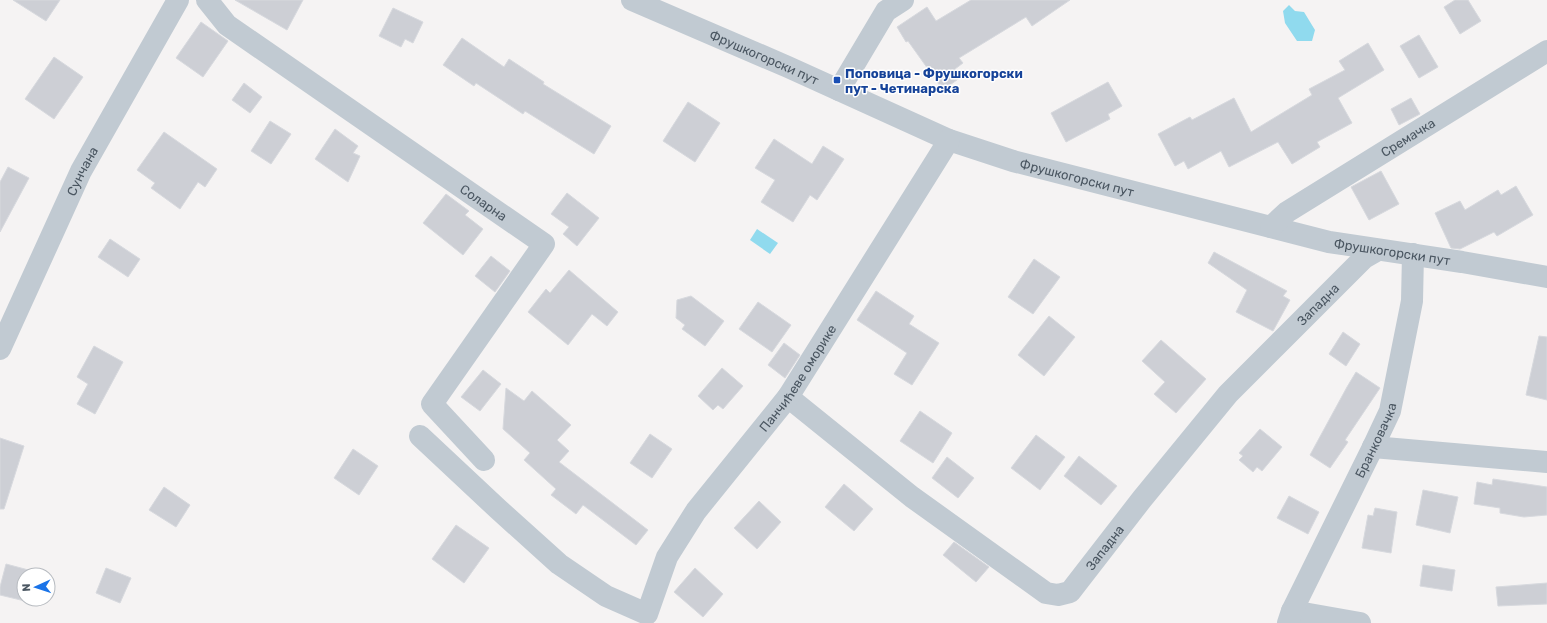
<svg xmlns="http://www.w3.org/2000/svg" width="1547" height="623" font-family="Rubik,sans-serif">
<rect width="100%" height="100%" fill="#f5f3f3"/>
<g fill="#90daee">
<path d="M1289,5L1295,11L1304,12L1315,30L1312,41H1297L1285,23L1283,11Z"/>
<path d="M757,229L778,243L770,254L750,240Z"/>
</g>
<g fill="#cdcfd5" stroke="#d7d9de">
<path d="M13,0H60L46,21Z"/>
<path d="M235,0H303L287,30Z"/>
<path d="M971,0H1070L1032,26L1026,17L959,58L963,63L955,69L961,77L943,90L908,41L906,42L897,27L927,7L936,21Z"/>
<path d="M1455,0H1468L1481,21L1460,34L1444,7Z"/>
<path d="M393,8L423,22L413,43L405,39L401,47L379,36Z"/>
<path d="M201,22L228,41L203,77L176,58Z"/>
<path d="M1419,35L1438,67L1419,78L1400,46Z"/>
<path d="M462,38L504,67L509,59L544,82L543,84L611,126L594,154L525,111L523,114L476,83L474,86L443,65Z"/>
<path d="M1368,43L1384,70L1338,98L1352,123L1317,142L1320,147L1292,164L1278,142L1229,167L1221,151L1188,169L1184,161L1175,166L1158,134L1190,117L1192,120L1234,98L1251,132L1312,95L1309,89L1345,70L1339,61Z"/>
<path d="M54,57L83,77L54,119L25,99Z"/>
<path d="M1108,82L1122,106L1108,114L1110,119L1066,142L1051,113Z"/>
<path d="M244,83L262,97L250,113L232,100Z"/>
<path d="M1411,98L1420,114L1399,125L1391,109Z"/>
<path d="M688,102L720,123L695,162L663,141Z"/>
<path d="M270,121L291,134L271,164L251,151Z"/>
<path d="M335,129L358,146L353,153L360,156L348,182L315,159Z"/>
<path d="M164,132L217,169L205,187L198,182L180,209L151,188L155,183L137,170Z"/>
<path d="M774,139L812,164L823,146L844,159L817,200L810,195L793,222L761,202L775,180L755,168Z"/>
<path d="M8,167L29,178L0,232V182Z"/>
<path d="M1381,171L1399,204L1369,220L1351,187Z"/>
<path d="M1516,186L1533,215L1497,236L1494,232L1460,249L1451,248L1435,213L1460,201L1465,210L1498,190L1501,195Z"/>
<path d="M567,193L599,218L577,246L563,234L569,227L551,214Z"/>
<path d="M446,194L469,211L465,215L483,229L463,255L423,223Z"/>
<path d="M110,239L140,259L128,277L98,257Z"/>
<path d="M1214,252L1287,291L1283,296L1290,300L1273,331L1236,312L1247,290L1208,263Z"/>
<path d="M491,256L510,271L495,292L475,276Z"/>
<path d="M1034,259L1060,277L1033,314L1008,297Z"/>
<path d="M569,270L618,312L607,326L592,314L568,345L528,312L546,289L550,293Z"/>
<path d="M876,291L914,316L909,324L939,343L912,385L894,374L907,353L857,320Z"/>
<path d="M691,296L724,321L705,346L682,329L685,325L676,318L677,300Z"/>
<path d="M758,302L791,325L772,352L739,329Z"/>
<path d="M1049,316L1075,337L1044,376L1018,355Z"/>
<path d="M1343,332L1360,344L1346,366L1329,354Z"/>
<path d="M1539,336L1547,337V400L1526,395Z"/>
<path d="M1161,340L1206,379L1176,413L1154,394L1165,382L1142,361Z"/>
<path d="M784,343L800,355L785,378L768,365Z"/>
<path d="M94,346L123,362L95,414L77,404L88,384L77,377Z"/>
<path d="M722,368L743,386L723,409L718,405L713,410L698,396Z"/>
<path d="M483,370L501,384L480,411L461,397Z"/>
<path d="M1356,372L1380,388L1345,440L1348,442L1330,468L1310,455L1347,387Z"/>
<path d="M506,388L524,401L532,391L571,425L557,440L569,451L559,462L648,530L636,545L583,505L576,514L551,495L556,489L524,460L530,453L503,429Z"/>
<path d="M920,411L952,433L933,463L900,441Z"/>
<path d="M1260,429L1282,447L1262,471L1257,467L1253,472L1239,460L1243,456L1239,453Z"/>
<path d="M650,434L672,449L652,478L630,463Z"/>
<path d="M1036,435L1065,457L1040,490L1011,468Z"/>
<path d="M0,438L24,446L4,509H0Z"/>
<path d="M353,449L378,466L359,495L334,478Z"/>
<path d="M1079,456L1117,486L1101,505L1064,476Z"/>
<path d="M947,457L974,478L958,498L932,478Z"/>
<path d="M1493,479L1547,487V515L1524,517L1500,513V508L1474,504L1477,482L1492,485Z"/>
<path d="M844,484L873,509L854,531L825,507Z"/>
<path d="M164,487L190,505L176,527L149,510Z"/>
<path d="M1423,490L1458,497L1450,533L1416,525Z"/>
<path d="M1289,496L1319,512L1308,534L1277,518Z"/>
<path d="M759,501L781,522L757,549L734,528Z"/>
<path d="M1375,508L1397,512L1391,553L1362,548L1368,515L1373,516Z"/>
<path d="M456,525L489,548L464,583L432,559Z"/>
<path d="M954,542L989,567L976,582L943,555Z"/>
<path d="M6,564L36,572L35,575H24V599H29V602L0,595V587Z"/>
<path d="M1423,565L1455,570L1452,591L1420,586Z"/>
<path d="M106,568L131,578L120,603L96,593Z"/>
<path d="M695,568L723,594L703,617L674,592Z"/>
<path d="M1547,583V604L1498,606L1496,587Z"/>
</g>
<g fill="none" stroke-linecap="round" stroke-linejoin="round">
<g stroke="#c1cad2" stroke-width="22">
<path id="s1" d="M207,0L227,25L544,244L432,404L484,460"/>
<path id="s2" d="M632,0L788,67L949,140L1013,161L1329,242L1462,262L1547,277"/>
<path d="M839,90L886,11L903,0"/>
<path id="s3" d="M1271,227L1287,212L1547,51"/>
<path id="s4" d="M0,349L81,171L178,0"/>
<path id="s5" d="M788,397L912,497L1046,593L1058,595L1070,592L1142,499L1228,394L1364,258L1378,250"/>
<path id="s6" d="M420,436L498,509L559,564L606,596L647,614L667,557L696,511L788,397L949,140"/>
<path d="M1373,447L1547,462"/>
<path d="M1292,611L1360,623"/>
<path id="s7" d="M1288,623L1292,611L1373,447L1390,411L1412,301L1413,254"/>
</g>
</g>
<rect fill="#1a4fb4" stroke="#fff" stroke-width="1.5" x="833" y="76" width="8" height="8" rx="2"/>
<g text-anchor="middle" stroke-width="3" stroke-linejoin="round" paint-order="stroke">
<g font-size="13" fill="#4a5661" stroke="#fff">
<text dy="5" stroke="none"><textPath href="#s2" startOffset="144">Фрушкогорски пут</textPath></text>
<text dy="5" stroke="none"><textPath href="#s3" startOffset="164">Сремачка</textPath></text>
<text dy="5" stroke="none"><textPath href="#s4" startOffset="196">Сунчана</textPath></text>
<text dy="5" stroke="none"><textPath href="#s2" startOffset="480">Фрушкогорски пут</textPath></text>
<text dy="5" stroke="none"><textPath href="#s1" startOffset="344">Соларна</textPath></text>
<text dy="5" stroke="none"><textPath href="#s2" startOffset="804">Фрушкогорски пут</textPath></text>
<text dy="5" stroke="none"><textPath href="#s5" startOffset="729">Западна</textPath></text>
<text dy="5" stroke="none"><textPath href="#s6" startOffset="573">Панчићеве оморике</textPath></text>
<text dy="5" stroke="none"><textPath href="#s7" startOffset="203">Бранковачка</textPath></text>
<text dy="5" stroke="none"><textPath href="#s5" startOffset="405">Западна</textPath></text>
</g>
<g font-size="13" font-weight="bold" fill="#164399" stroke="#fff" text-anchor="start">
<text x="845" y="78">Поповица - Фрушкогорски<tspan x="845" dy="15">пут - Четинарска</tspan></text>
</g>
</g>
<g transform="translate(36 587) rotate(267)"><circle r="19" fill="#ffffff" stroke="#b7bbc0"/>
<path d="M0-3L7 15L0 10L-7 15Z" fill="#1a73e8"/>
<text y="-6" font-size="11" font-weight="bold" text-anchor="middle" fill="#4a5661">N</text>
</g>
</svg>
